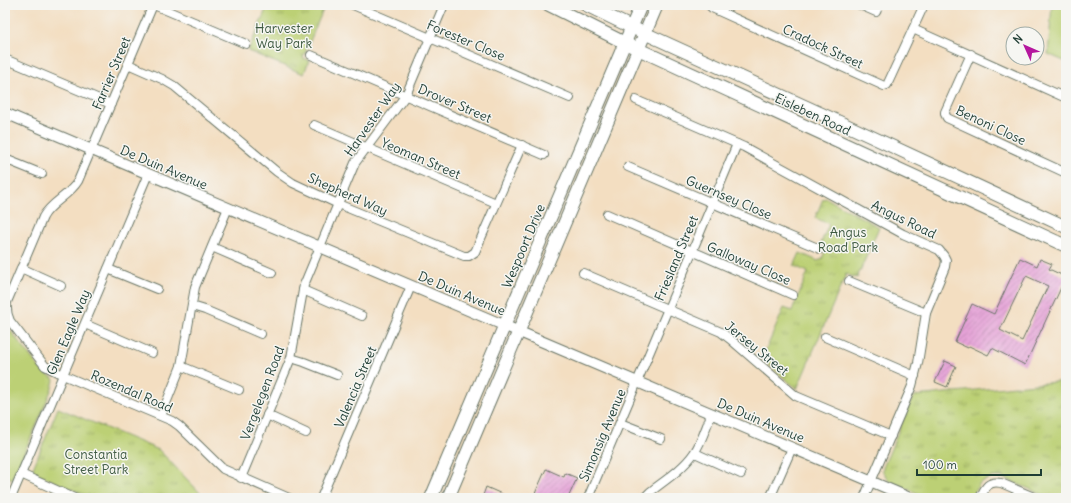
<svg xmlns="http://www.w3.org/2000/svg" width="1071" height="503" font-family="Delius,sans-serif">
<defs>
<pattern id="park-tufts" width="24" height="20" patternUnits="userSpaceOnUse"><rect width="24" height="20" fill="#bcd074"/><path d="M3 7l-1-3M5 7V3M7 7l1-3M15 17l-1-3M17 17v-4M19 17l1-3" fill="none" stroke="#98aa60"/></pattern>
<pattern id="building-hatch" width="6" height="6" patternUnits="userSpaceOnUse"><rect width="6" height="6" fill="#e5a2d7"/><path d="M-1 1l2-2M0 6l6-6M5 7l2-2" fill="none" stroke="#b985af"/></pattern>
</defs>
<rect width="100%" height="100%" fill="#f6f6f2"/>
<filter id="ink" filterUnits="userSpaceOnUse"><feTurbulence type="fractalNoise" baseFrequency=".025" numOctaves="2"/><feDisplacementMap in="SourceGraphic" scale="8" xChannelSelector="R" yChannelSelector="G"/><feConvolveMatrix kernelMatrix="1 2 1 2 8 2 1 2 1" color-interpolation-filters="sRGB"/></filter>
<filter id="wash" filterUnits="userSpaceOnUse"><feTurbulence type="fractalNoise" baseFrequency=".012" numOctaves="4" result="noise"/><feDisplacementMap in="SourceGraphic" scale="16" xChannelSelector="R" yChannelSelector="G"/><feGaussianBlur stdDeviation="0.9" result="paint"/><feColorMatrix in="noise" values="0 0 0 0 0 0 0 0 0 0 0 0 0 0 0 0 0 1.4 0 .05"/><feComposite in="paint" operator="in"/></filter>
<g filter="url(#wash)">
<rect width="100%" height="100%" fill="#f3dec1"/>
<g fill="#bcd074" stroke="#6e8654">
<path d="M1052,5H1066V62L1048,54Z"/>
<path d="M5,324L42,371L53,378L54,380L52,388L38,422L12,479L5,476Z"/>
</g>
<g fill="url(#park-tufts)" stroke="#6e8654">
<path d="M268,5H325L303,58L309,60L304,74L248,51Z"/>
<path d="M826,198L879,227L857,278L846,274L797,389L762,359L784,308L792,311L808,272L794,266L800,253L818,261L822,259L826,249L825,245L821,243L829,224L815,218L823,199Z"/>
<path d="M1066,381V498H1051L1001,477H992L980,483L978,486L972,498H929L889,481L882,470L912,399L915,396Z"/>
<path d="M58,408L159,450L204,497L207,498H92L35,473L32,472L33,468Z"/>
</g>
<g id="blocks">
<g fill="url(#building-hatch)" fill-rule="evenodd">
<path d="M1020,258L1037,266L1040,259L1052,264L1049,269L1066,277L1025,365L992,348L988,355L969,346L968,348L955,342L972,304L994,314ZM1026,276L1048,286L1022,341L1000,330Z"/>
<path d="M945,361L956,366L947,387L935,382Z"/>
<path d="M546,469L564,477L565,473L577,478L568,498H533Z"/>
<path d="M486,487L511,498H482Z"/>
</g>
</g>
</g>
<g filter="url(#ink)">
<use href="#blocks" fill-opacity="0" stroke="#697565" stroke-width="1"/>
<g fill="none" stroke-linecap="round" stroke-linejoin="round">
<defs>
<g id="minor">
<path d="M153,5L78,181C69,196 51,202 43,217L7,302C6,309 7,314 10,321L45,366L63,375L172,421L179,426L223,469L289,498"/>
<path d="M154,5L246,44"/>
<path d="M353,5L570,98"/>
<path d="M709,5L712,8L884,86L887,85L888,83L924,5"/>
<path d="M860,5L876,12L879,5"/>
<path d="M913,29L1066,98"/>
<path d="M971,54L945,112V114L947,118L1066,173"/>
<path d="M311,55L544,155"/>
<path d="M5,59L111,104"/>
<path d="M128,64L162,79L174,86L277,172L293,183L338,204L464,256H469L475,252L522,145"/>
<path d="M636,100L744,147L903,234L939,250L944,256L946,260L945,267L926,313L918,363L912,386L864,498"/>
<path d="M314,125L496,203"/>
<path d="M5,159L42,174"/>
<path d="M628,167L820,249"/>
<path d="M607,214L793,295"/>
<path d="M212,247L272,273"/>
<path d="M21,268L61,286"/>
<path d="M108,269L157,289"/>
<path d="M583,273L721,332L730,339L796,396L891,436"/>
<path d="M849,281L926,313"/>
<path d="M303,290L362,316"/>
<path d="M192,306L205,310L261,334"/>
<path d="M85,324L152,353"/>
<path d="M825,337L915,376"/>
<path d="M291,358L304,362L337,375"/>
<path d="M181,366L239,390"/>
<path d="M267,415L306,433"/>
<path d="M161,416L181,366L195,287L228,208"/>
<path d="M620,423L661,439"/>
<path d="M695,453L741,474"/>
<path d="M21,474L74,498"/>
<path d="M241,478L291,358L304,285L355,163L406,95L444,5"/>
<path d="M11,498L148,174"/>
<path d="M321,498L411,286"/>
<path d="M588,498L692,252L737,144"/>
<path d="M644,498L650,492C664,481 683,469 694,453C702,442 706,426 712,413"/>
<path d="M770,498L792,448"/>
<path d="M980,498C985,488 988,480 1001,483L1036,498"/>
</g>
<path id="tertiary" d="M5,113L910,498"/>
<g id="secondary">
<path d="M549,5L625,43L1066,246"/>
<path d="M586,5L631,27L846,125L1066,227"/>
<path d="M431,498L641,5"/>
<path d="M448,498L657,5"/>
</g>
</defs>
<use href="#minor" stroke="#697565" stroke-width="10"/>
<use href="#tertiary" stroke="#697565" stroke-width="12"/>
<use href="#secondary" stroke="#697565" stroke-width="14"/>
<use href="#minor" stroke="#fff" stroke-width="8"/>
<use href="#tertiary" stroke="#fff" stroke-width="10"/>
<use href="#secondary" stroke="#fff" stroke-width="12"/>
</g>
</g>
<g text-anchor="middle" stroke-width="3" stroke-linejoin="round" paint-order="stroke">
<g font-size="13" fill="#3e5a41" stroke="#f6f6f2">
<text x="284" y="33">Harvester<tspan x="284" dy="15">Way Park</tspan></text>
<text x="848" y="237">Angus<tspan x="848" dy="15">Road Park</tspan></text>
<text x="96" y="459">Constantia<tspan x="96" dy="15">Street Park</tspan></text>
</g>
<g font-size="13" fill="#1f3d34" stroke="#f6f6f2">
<text transform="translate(466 40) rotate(23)" y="5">Forester Close</text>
<text transform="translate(823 46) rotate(25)" y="5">Cradock Street</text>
<text transform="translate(111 73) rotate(-67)" y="5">Farrier Street</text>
<text transform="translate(455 103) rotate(23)" y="5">Drover Street</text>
<text transform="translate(813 114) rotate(25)" y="5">Eisleben Road</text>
<text transform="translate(372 119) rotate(-55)" y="5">Harvester Way</text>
<text transform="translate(991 125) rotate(25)" y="5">Benoni Close</text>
<text transform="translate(421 158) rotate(23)" y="5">Yeoman Street</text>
<text transform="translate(164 167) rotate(23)" y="5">De Duin Avenue</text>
<text transform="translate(348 194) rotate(24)" y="5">Shepherd Way</text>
<text transform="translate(729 197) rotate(23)" y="5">Guernsey Close</text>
<text transform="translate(904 219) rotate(26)" y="5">Angus Road</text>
<text transform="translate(523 246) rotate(-67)" y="5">Wespoort Drive</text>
<text transform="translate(676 258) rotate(-67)" y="5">Friesland Street</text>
<text transform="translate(749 263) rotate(23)" y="5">Galloway Close</text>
<text transform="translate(462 293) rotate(23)" y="5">De Duin Avenue</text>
<text transform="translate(68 332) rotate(-67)" y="5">Glen Eagle Way</text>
<text transform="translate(757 348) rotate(39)" y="5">Jersey Street</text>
<text transform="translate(355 387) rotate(-67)" y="5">Valencia Street</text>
<text transform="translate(132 391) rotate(23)" y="5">Rozendal Road</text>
<text transform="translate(262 393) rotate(-69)" y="5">Vergelegen Road</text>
<text transform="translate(761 420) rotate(23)" y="5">De Duin Avenue</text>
<text transform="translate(602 435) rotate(-67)" y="5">Simonsig Avenue</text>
</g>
</g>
<rect width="1071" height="503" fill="none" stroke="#f6f6f2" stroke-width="20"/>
<g transform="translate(1025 46) rotate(315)"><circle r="19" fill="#f6f6f2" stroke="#a0aca6"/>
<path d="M0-3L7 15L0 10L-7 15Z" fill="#b5179e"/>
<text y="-6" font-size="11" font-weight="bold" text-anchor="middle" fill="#1f3d34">N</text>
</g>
<path d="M917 469v6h124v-6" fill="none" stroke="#1f3d34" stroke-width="2"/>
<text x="923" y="469" font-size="12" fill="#1f3d34" stroke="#f6f6f2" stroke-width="3" paint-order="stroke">100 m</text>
</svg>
